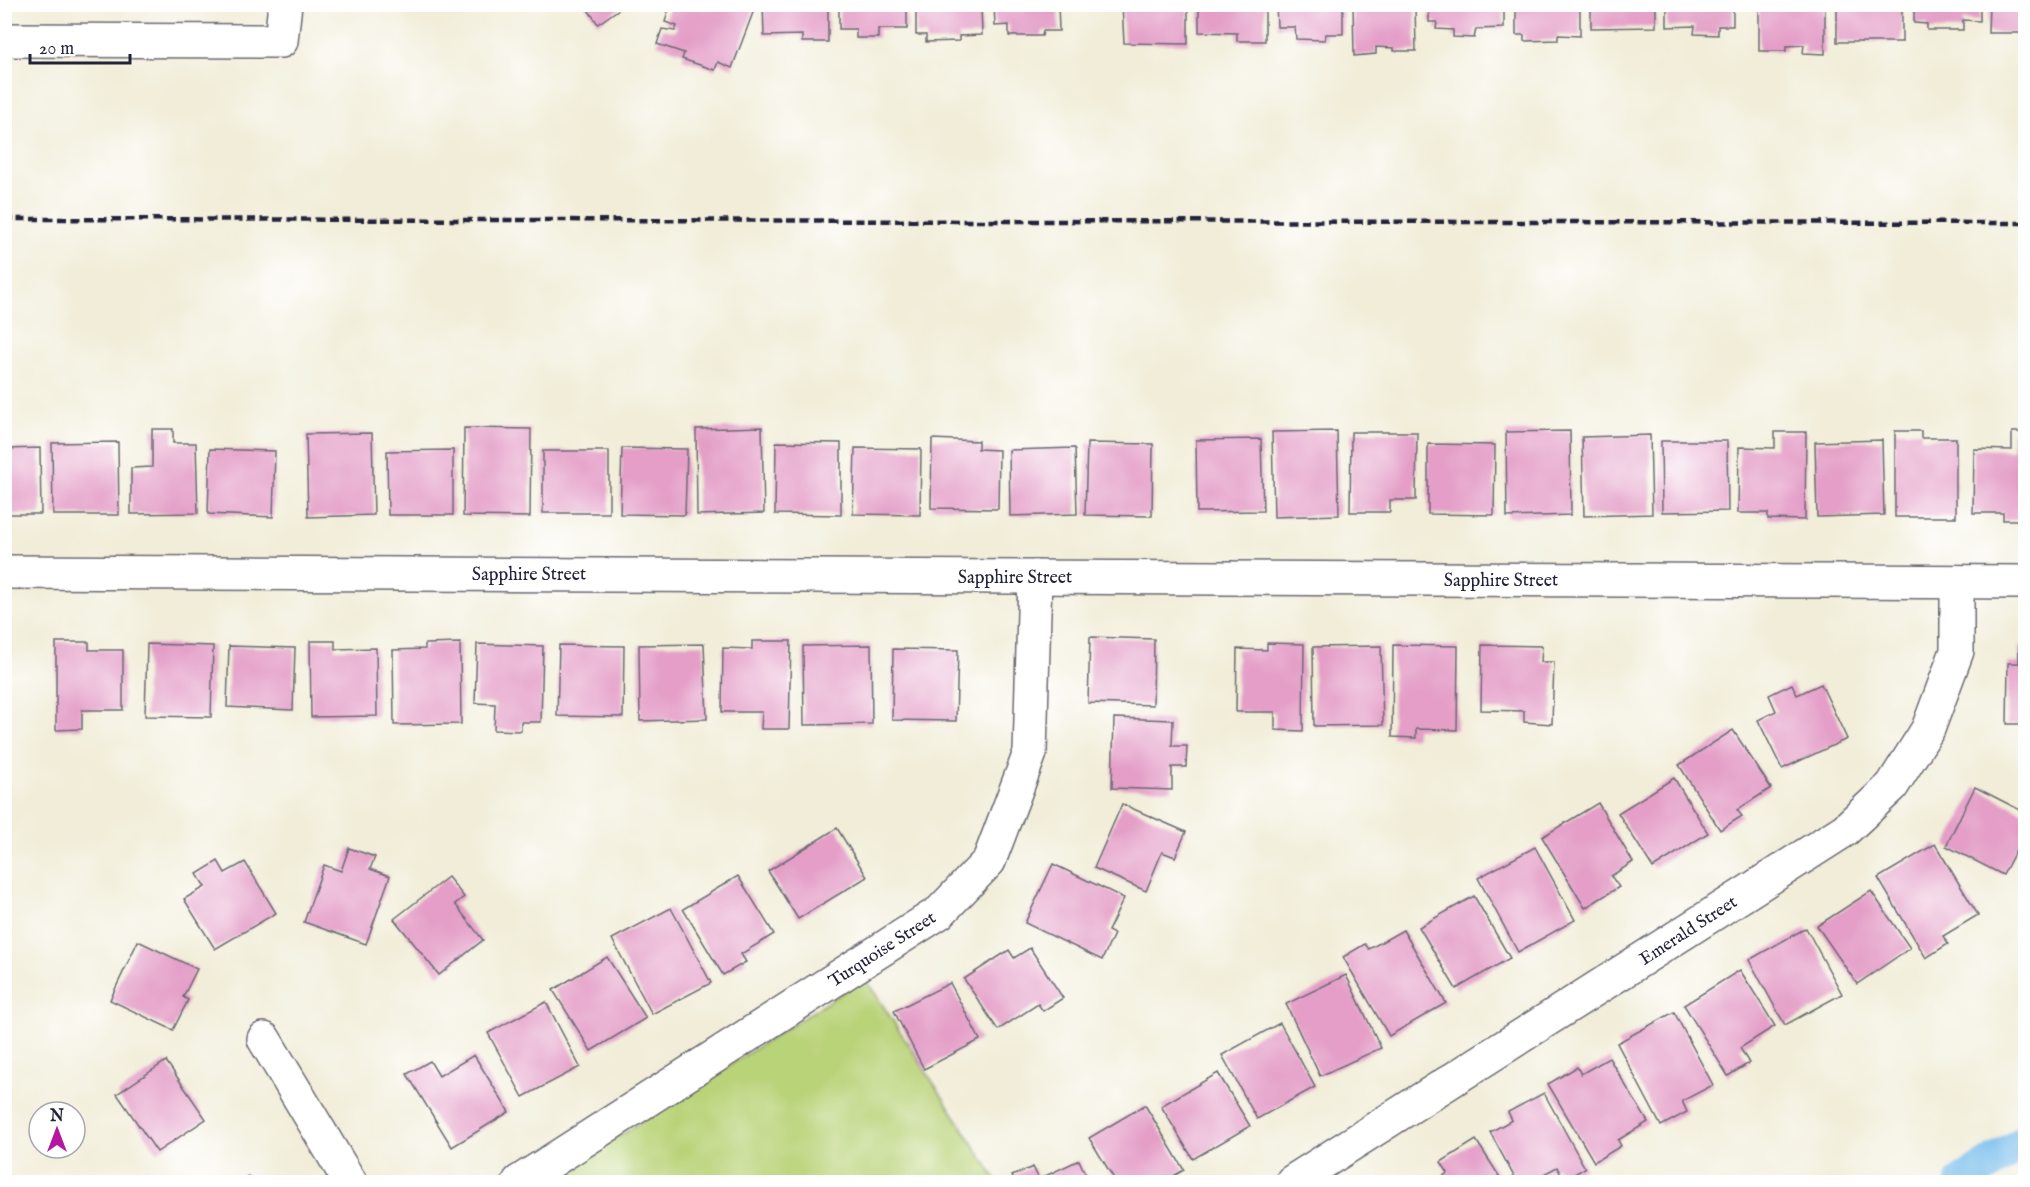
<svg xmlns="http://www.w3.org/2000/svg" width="2030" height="1187" font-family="'IM FELL English',serif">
<rect width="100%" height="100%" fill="#fff"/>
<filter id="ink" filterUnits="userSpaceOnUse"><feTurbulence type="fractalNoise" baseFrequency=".0167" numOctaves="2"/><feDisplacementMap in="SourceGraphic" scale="12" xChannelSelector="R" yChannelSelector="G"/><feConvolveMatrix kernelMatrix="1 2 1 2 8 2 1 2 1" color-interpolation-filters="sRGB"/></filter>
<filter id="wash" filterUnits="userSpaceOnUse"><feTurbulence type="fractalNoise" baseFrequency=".008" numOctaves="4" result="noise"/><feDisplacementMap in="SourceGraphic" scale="24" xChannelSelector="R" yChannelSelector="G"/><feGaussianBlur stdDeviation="1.35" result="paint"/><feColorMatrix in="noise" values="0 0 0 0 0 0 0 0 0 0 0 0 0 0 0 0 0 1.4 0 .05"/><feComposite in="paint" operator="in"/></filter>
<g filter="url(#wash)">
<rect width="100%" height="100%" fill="#f1edd8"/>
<path fill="#b9d378" stroke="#6e7a5a" stroke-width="1.5" d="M865,978L998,1182H548Z"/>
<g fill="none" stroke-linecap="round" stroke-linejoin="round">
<path stroke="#73bbeb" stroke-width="34" d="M1962,1182L2026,1141"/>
</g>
<g id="blocks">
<g fill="#e49ec7">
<path d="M584,4H626L598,24Z"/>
<path d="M670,4H740L754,10L732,68L718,62L715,70L682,59L684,53L657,44L662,29L675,31L677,26L665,22Z"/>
<path d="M763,4H828V42H802V35L764,36Z"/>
<path d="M839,4H907V29H878V38H856V29H839Z"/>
<path d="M916,4H981L982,35L959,36V41L926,42V35H916Z"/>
<path d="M994,4H1058L1059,31H1043L1042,36H1009V25L995,26Z"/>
<path d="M1122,4H1188V44L1124,43Z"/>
<path d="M1199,4H1265V41H1237V33L1199,32Z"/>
<path d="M1276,4H1343V34H1326L1325,40L1296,39L1295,27H1277Z"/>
<path d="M1353,4H1415L1416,51H1394V48L1376,47V54L1354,56Z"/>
<path d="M1436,4H1504V28L1476,29L1474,38L1453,37V30L1436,29L1437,22H1429V8H1436Z"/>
<path d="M1516,4H1580V36L1558,35V40L1524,41V35H1516Z"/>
<path d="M1591,4H1656V27L1591,28Z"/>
<path d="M1667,4H1733V26H1718V35L1694,34L1695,26L1667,27Z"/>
<path d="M1759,4H1825V54L1803,53L1804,45L1786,46V51H1759Z"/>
<rect x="1837" y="4" width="65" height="38"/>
<path d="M1914,4H1980V21L1963,20V30H1927V24L1914,23Z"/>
<path d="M1989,4H2026V33H1988Z"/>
<path d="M762,427L764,513L697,515L696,429Z"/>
<path d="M464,428L531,429L530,517L463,516Z"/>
<path d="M152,429H173V443H196L198,513L131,514V468L152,467Z"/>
<path d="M1337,431L1339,515L1274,517L1272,432Z"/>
<path d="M1570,431L1571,515L1507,517L1506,432Z"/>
<path d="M1895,431H1921V438H1956V517H1895Z"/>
<path d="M1351,432H1417L1416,500H1390V512H1350Z"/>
<path d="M1775,432H1806L1805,520L1768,519V513H1738L1739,447L1775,448Z"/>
<path d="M2012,432H2026V520H2003V513H1973L1974,449L2012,450Z"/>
<path d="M372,433L374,515L308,517L306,434Z"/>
<path d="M1650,435L1652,514L1584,516L1582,437Z"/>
<path d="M932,439L978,441V449L999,450L998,509L931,508Z"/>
<path d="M1261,439L1263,511L1197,512L1196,440Z"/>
<path d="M1882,440L1884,515L1817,517L1815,442Z"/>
<path d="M1661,441H1727L1728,511L1662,512Z"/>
<path d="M118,442L119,515H53L52,443Z"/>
<path d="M776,442L841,443V515L775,514Z"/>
<path d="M1087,443L1153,444L1152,516L1085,515Z"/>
<path d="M1428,444L1495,445L1494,515L1428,514Z"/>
<path d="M40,448L41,514H4V449Z"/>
<path d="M622,448L687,449L685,515L620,514Z"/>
<path d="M855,448L921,449L920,515L853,514Z"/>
<path d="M1075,448L1077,514L1010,516L1009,450Z"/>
<path d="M210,449L275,451L273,517L208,514Z"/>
<path d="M453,450V515H388L387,451Z"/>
<rect x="543" y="451" width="66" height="62"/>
<path d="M1090,637L1154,639L1153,705L1088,703Z"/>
<path d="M310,641H335V649L376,648L377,716L311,717Z"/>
<path d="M752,641H791L789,729H761L762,712H722L723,648L752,649Z"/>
<path d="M56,642H89V650H123V710H82V729L56,730Z"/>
<path d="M460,643L461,724L394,725L393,650L425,649V644Z"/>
<path d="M1267,643L1304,644L1303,731L1275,730V712H1236L1237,649L1267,650Z"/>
<path d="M147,644L213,646L211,717L145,716Z"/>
<path d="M477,644L543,646L541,722H521V731L494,730L495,704L475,703Z"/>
<path d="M704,644L707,719L640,721L639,645Z"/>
<path d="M559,645L624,646L623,717L557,716Z"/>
<path d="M871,645L872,724L804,725L803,646Z"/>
<path d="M1393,645L1458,646L1457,730L1416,729V738L1392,737Z"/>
<path d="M1482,645L1542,646L1541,662H1554L1552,724L1524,722V711L1481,710Z"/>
<path d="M229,646L295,648L293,710L227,707Z"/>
<path d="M1381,646L1383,725L1314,726L1313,647Z"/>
<path d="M2019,647H2026V724H2007L2008,663H2019Z"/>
<path d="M893,649L958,650L956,721L892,720Z"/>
<path d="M1792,684L1797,695L1821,684L1847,739L1782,769L1758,720L1776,711L1769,695Z"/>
<path d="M1114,718L1173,720L1172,746H1187L1186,767H1172V790L1112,788Z"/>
<path d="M1733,730L1771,788L1737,810L1742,816L1720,830L1679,765Z"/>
<path d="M1674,778L1708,833L1653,868L1618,813Z"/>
<path d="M1975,787L2026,813V830L2003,875L1946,846Z"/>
<path d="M1598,803L1633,862L1611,876L1619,887L1585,908L1542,837Z"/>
<path d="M1122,804L1186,832L1175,857L1162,852L1146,891L1094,868Z"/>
<path d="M837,828L867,877L798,919L768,871Z"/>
<path d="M1935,844L1978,915L1943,936L1948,944L1926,958L1878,878Z"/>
<path d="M1535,847L1575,920L1518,952L1478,878Z"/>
<path d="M349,848L375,857L370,869L390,876L366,944L304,922L324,865L341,871Z"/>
<path d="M218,861L225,873L245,862L276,913L215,949L184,899L205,887L197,874Z"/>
<path d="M1053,864L1124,898L1108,931L1114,934L1102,960L1025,923Z"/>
<path d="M738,876L774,934L741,954L746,962L723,975L683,909Z"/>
<path d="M448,877L464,897L455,904L483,940L439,975L394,919Z"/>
<path d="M1871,891L1910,948L1857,984L1817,926Z"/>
<path d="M1474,896L1510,958L1456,989L1419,927Z"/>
<path d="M671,908L711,983L652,1014L612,939Z"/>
<path d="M1806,928L1842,994L1785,1025L1749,960Z"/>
<path d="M1403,930L1446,1003L1389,1036L1343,957L1365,944L1369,949Z"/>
<path d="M138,941L197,969L183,997L188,1000L173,1030L110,1000Z"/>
<path d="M1030,948L1063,998L1043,1011L1038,1004L998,1030L964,979L1009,950L1014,958Z"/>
<path d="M607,957L646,1018L591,1051L553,990Z"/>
<path d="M1740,970L1775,1026L1740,1048L1749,1063L1728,1076L1684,1005Z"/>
<path d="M1346,975L1381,1048L1320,1076L1286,1004Z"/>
<path d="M950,983L980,1040L924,1069L894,1011Z"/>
<path d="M546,1002L580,1067L523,1097L488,1033Z"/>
<path d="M1674,1012L1713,1085L1682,1101L1687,1112L1661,1126L1617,1043Z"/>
<path d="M1280,1023L1315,1087L1257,1119L1222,1055Z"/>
<path d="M474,1055L509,1112L452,1147L407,1074L430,1061L439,1076Z"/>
<path d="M1609,1058L1648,1122L1618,1140L1621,1146L1594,1162L1548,1084L1577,1067L1581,1074Z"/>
<path d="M166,1061L206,1119L157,1152L117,1094Z"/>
<path d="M1218,1073L1250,1126L1193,1159L1161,1106Z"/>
<path d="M1544,1093L1585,1168L1564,1180L1557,1167L1529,1182H1517L1490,1132L1512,1120L1508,1112Z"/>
<path d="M1145,1105L1184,1170L1163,1182H1116L1089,1138Z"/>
<path d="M1476,1140L1503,1182H1433L1448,1173L1441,1162Z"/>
<path d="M1079,1160L1089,1182H1015L1012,1176L1033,1167L1039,1179Z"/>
<path d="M248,1176L252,1182H237Z"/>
</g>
</g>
</g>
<g filter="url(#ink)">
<use href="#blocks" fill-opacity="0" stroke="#6a6972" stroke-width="1.5"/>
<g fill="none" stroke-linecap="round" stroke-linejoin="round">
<defs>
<g id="minor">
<path d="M4,40L281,41L285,4"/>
<path d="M4,572L2026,582"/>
<path d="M264,1039L350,1182"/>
<path d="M519,1182L940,912L989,861L1030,753L1035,577"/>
<path d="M1292,1182L1845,830L1892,786L1928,729L1957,651V582"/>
</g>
</defs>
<use href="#minor" stroke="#6a6972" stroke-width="36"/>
<use href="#minor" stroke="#fff" stroke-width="33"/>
<path stroke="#22223b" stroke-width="4.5" stroke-dasharray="9 4.5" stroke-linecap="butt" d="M4,219L2026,223"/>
</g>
</g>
<g text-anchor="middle" stroke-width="6" stroke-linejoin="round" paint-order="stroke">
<g font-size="18" fill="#22223b" stroke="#fff">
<text x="529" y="580">Sapphire Street</text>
<text x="1015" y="583">Sapphire Street</text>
<text x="1501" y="586">Sapphire Street</text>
<text transform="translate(1688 930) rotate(-33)" y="6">Emerald Street</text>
<text transform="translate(882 949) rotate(-33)" y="6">Turquoise Street</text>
</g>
</g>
<rect width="2030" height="1187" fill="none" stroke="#fff" stroke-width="24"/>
<g transform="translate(57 1130)"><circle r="28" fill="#ffffff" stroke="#a7a7b1" stroke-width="1.5"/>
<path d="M0-4.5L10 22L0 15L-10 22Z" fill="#b5179e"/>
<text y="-9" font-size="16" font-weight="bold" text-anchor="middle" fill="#22223b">N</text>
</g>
<path d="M30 54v9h100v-9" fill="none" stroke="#22223b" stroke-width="3"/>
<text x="39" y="54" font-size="18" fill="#22223b" stroke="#ffffff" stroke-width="4.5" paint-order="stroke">20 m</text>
</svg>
